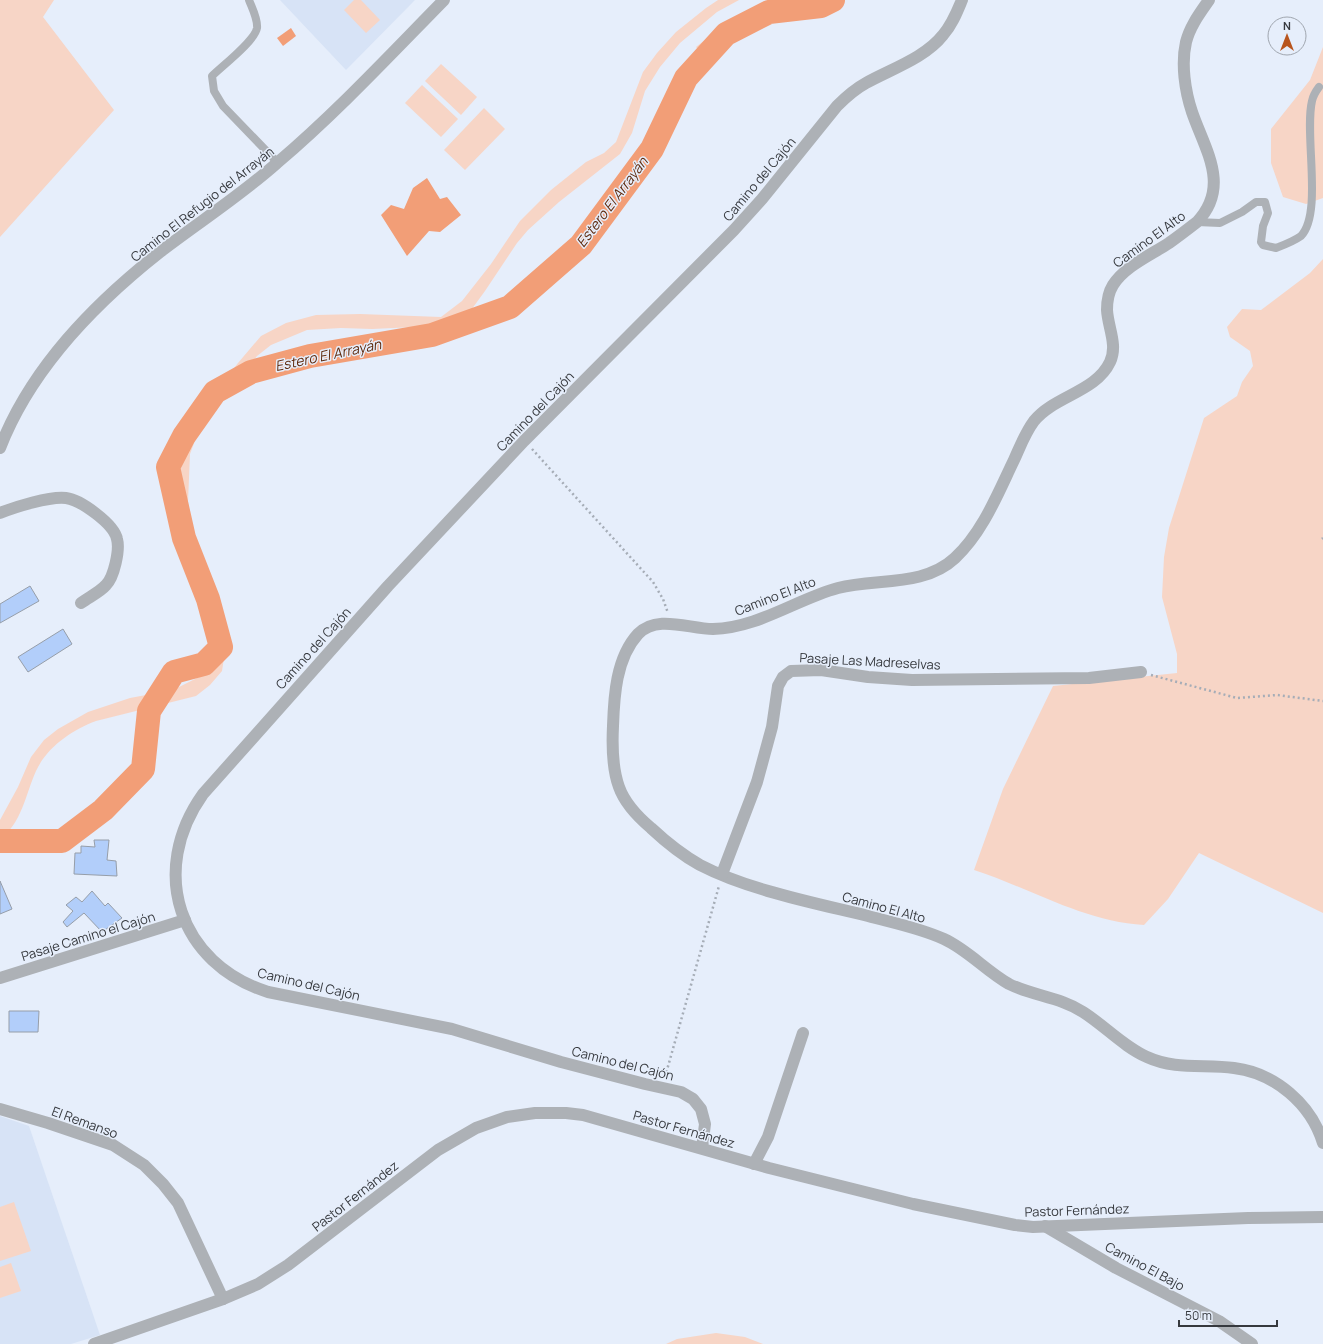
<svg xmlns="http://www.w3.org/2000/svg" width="1323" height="1344" font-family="Manrope,sans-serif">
<rect width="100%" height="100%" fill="#e6eefb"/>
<g fill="#d7e3f6">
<path d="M280,0H415L346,70Z"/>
<path d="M0,1116L29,1126L100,1335L71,1344H0Z"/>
</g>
<g fill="#f7d5c6">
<path d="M0,0H54L43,17L114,110L0,237Z"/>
<path d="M354,0H361L380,20L366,33L344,10Z"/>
<path d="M718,0H739L717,12L680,43L660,67L645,91L632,133L620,154L559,202L528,230L517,243L485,291L466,317L459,323L437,326L372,329L341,328L307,330L271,345L257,356L216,409L196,438L190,454L188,502L195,551L219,605L227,639L222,671L210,685L196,696L96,721C72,730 47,747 36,771C26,793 21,826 0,838V820L18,787L31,757L44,740L58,729L88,712L130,698L173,690L201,676L212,663L214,653L215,626L198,591L189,561L177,488L178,466L183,439L194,420L238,363L261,336L286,323L316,315L360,314L441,317L462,301L491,264L520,221L551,190L586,162L604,153L616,142L643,72L657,53L676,32L706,8Z"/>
<path d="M730,20L742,35L708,62L696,47Z"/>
<path d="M1323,47V198L1306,204L1283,197L1271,163V129L1310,80Z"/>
<path d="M441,64L477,97L461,115L425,81Z"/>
<path d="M422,85L458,119L441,137L405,103Z"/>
<path d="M484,108L505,129L465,170L444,150Z"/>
<path d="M1323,259V913L1199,853L1168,899L1144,925C1084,922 1030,888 974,870L1003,789L1053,686L1177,673V654L1162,597L1164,557L1169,528L1204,418L1237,396L1242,382L1253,366L1250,351L1230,337L1227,327L1242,309L1261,310L1310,273Z"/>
<path d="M14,1202L31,1251L0,1261V1207Z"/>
<path d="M11,1263L21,1291L0,1298V1267Z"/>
<path d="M716,1333L745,1337L763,1344H666L677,1339Z"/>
</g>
<g fill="#f29e77">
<path d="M291,28L296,36L283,46L277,38Z"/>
<path d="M427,178L440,199L447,197L461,215L440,232L429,231L407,256L381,215L391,205L404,209L413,188Z"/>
</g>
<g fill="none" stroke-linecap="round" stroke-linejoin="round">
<path stroke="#f29e77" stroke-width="24" d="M0,841H62L103,810L143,769L149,711L174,672L204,664L221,647L208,599L184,538L168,467L184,436L215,392L251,372L310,356L432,335L510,307L581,245L652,149L686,78L726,34L769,12L821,6L833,0"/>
</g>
<g fill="#b2cefa" stroke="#969ea9">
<path d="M30,586L39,601L0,623V604Z"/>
<path d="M63,629L72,644L28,672L18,657Z"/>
<path d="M94,840H109L107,860L116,861L117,876L74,874L75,853H81V846L95,847Z"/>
<path d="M0,881L12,909L0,914Z"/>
<path d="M92,891L105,906L108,903L122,918L102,932L84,913L67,927L63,922L73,911L66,905L76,897L82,902Z"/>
<path d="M9,1011H39L38,1032H9Z"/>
</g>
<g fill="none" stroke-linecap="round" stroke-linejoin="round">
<g stroke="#a6adb7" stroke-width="2.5" stroke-dasharray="2 3" stroke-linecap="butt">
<path d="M532,449L653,582L663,599L668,613"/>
<path d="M1322,539L1323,538"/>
<path d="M1151,675L1237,698L1277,695L1323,701"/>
<path d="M665,1077L719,886"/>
</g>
<g stroke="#adb1b6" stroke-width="8">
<path d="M249,0C252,8 258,19 257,28C255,41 222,66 212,76L214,91L223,106L278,163"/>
<path d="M1197,222L1220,223L1242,212L1256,202H1265L1268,213L1263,226L1261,242L1263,245L1276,248C1284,245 1294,241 1301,236C1323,213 1304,134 1312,101C1313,96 1316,91 1319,87"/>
</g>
<g stroke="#adb1b6" stroke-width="12">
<path d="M1209,0C1200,13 1190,26 1186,42C1181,64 1185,91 1192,112C1205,150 1231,186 1197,222C1188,229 1179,236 1169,243C1151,255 1125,266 1113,285C1108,293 1107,302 1107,310C1108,328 1118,345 1110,362C1096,392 1054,396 1034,421C1025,433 1020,447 1014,460C998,493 983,532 955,558C924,587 877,578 838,588C797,599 758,628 713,629C689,629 657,614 638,634C616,658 614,696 613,726C612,746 612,768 619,787C625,804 638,817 651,828C666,842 682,855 700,865C748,890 815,903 868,916C894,923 920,928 944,939C968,950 986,971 1009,984C1033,996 1060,997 1083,1012C1105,1026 1124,1047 1147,1057C1175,1070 1205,1064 1234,1068C1275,1073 1311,1104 1323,1143"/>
<path d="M0,448C31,368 94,304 160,252C199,222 240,196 277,163C336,113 390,55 444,0"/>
<path d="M0,513C15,507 50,496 66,498C81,500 114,524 117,539C120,550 114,577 106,585C100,592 89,597 81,603"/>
<path d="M722,874L757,782L772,727L778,686L783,677L791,671L821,670L868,677L912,680L1089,678L1141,672"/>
<path d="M0,978L185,920"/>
<path d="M0,1109L48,1123L113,1145L144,1165L163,1184L178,1203L223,1299"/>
<path d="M702,1148L705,1124L701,1109L693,1099L681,1092L645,1084L561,1062L452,1029L268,992C179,964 148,871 203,794L388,586L524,441L734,230L762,199L837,106C846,97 855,89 866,83C891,69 925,58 943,35C952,25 957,12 962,0"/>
<path d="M754,1164L768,1137L803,1033"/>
<path d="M1045,1226L1116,1268L1219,1321L1252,1344"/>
<path d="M94,1344L223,1299L258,1284L288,1265L438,1150L476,1128L507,1117L535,1113H566L583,1115L769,1168L913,1204L1015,1225L1033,1227L1248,1218L1323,1217"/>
</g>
</g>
<g text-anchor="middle" stroke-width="3" stroke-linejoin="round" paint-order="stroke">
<g font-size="13" fill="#36393e" stroke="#e6eefb">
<text transform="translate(759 179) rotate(-50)" y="5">Camino del Cajón</text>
<text transform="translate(202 204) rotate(-38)" y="5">Camino El Refugio del Arrayán</text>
<text transform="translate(1149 239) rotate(-36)" y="5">Camino El Alto</text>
<text transform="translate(535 411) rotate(-46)" y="5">Camino del Cajón</text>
<text transform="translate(775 596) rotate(-21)" y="5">Camino El Alto</text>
<text transform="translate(313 648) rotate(-48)" y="5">Camino del Cajón</text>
<text transform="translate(870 661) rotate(3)" y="5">Pasaje Las Madreselvas</text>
<text transform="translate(884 907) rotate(15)" y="5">Camino El Alto</text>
<text transform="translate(88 936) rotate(-17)" y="5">Pasaje Camino el Cajón</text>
<text transform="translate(309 984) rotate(13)" y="5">Camino del Cajón</text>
<text transform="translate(623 1063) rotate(14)" y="5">Camino del Cajón</text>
<text transform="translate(85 1122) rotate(20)" y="5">El Remanso</text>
<text transform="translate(684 1129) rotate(16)" y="5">Pastor Fernández</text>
<text transform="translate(355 1196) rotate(-38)" y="5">Pastor Fernández</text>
<text transform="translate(1077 1210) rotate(-2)" y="5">Pastor Fernández</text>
<text transform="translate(1145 1266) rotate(28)" y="5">Camino El Bajo</text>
</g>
<g font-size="14" font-style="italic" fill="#602b0f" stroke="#e6eefb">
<text transform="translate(612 202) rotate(-53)" y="5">Estero El Arrayán</text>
<text transform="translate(328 355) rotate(-12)" y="5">Estero El Arrayán</text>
</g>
</g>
<g transform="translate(1287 36)"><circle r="19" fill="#e6eefb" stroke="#a0a6af"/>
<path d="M0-3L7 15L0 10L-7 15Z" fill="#b8551e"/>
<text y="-6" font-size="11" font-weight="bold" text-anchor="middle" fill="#36393e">N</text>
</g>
<path d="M1179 1320v6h98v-6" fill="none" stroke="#36393e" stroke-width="2"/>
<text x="1185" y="1320" font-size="12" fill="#36393e" stroke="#e6eefb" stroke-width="3" paint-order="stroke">50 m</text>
</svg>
